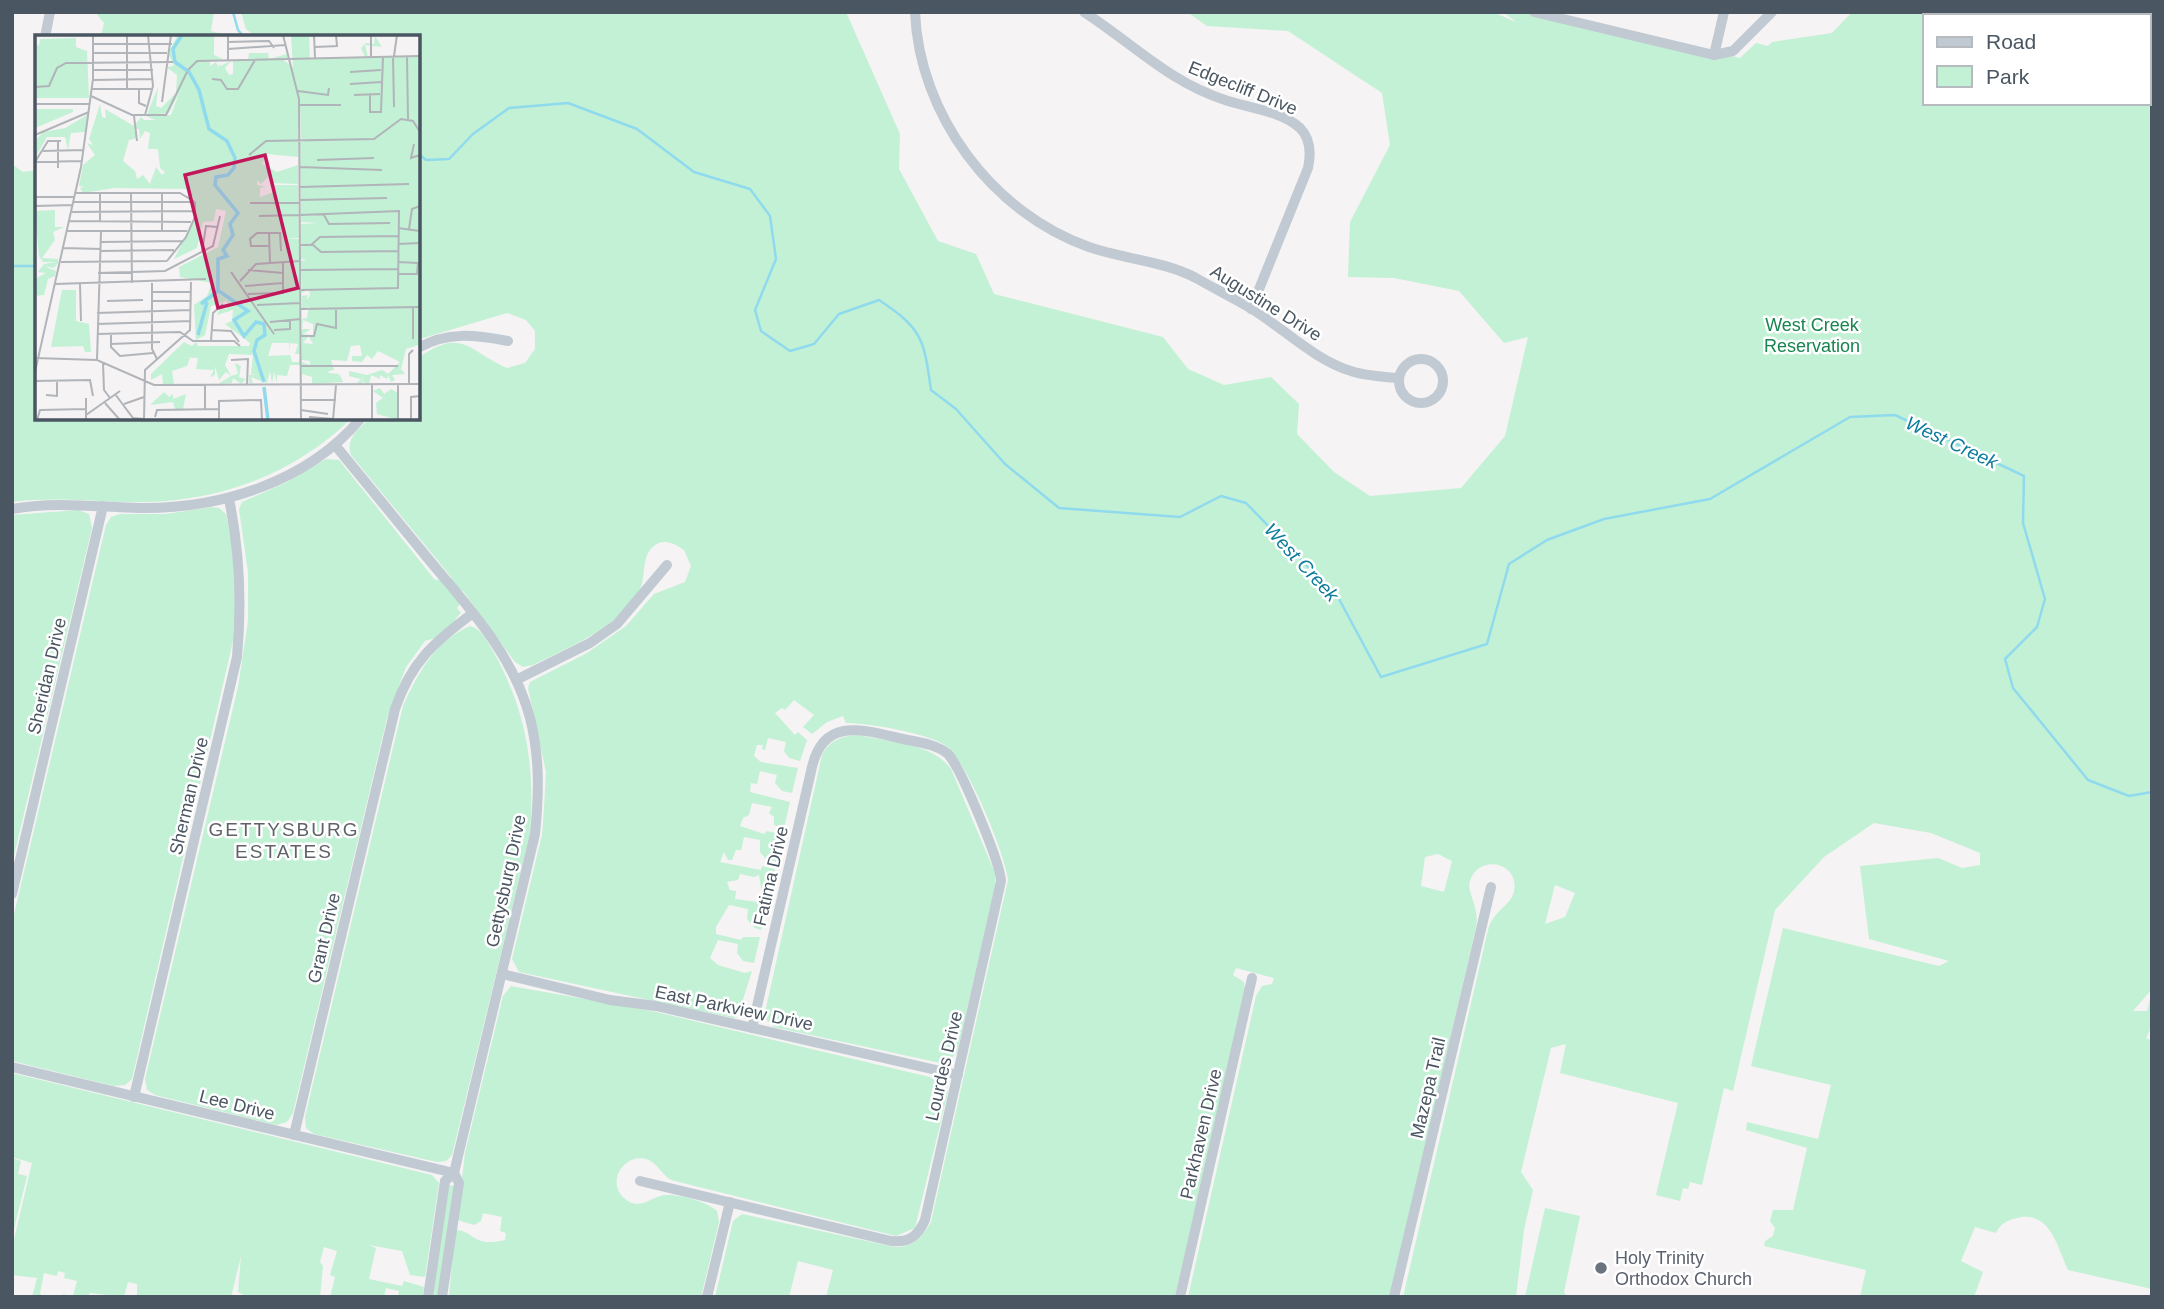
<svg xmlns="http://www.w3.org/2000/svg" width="2164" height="1309" font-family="Arial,sans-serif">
<rect width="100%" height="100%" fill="#f5f3f3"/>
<g fill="#c3f1d5" fill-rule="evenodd">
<path d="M95,12H214L211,31L232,37H101L104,23Z"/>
<path d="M241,12H846L900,134L899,169L938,241L976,254L994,294L1163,337L1188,369L1224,385L1271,377L1299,404L1297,434L1334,472L1370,496L1461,488L1505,436L1528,337L1504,343L1459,291L1394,278L1348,277L1350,222L1390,145L1382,93L1288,31L1207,26L1187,12H1493L1516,22L1503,12H1546L1740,58L1756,43L1768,46L1772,42L1832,33L1852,12H2152V989L2133,1011H2147L2152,992V1026L2146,1038L2152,1041V1289L2068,1270C2057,1246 2050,1210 2017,1218C2007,1220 2000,1224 1996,1233L1975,1227L1961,1261L1983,1272L1974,1297H1860L1866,1270L1764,1246L1765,1241L1773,1236L1775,1228L1770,1221L1773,1210H1793L1807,1148L1746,1130L1747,1122L1818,1139L1831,1085L1751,1066L1783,928L1939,966L1949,961L1869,939L1860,866L1938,858L1962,868L1980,865V853L1931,833L1874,823L1824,857L1775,910L1733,1091L1724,1088L1702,1185L1690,1182L1688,1189L1683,1188L1680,1201L1656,1195L1678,1103L1560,1073L1566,1044L1551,1048L1521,1172L1533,1190L1524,1230L1516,1297H1403L1488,930C1494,909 1512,905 1514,891C1520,863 1479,853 1470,881C1466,892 1480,907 1476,927L1390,1297H1188L1256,996L1262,986L1272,984L1274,978L1236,968L1233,975L1244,982L1245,990L1175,1297H826L833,1270L798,1261L789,1297H715L733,1221L742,1214L894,1247C912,1248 922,1238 931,1222L1008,880C1005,854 966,758 945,745C926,733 868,723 846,723L843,716L827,722L812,734L803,727L814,715L794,700L785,710L782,708L775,713L795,735L798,732L807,740L800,761L789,758L784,751L786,742L768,738L765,750L762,749L763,745H757L754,756L761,762L798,768L792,793L782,791L775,783L777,775L760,771L757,784L751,783L750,792L790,802L784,828L774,825V817L769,813L772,807L752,803L749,815L743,818L740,826L764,834L767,831L783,835L777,862L766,859L760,852V840L744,837L741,850H736L732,860H728L724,852L720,862L761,870L762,866L775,869L769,895L762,894L759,875L754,877L740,874L738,880L727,882L730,890L736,891L735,899L767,903L761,930L755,928L747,919L748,909L729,905L716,927V934L741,940L743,937H760L754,963L743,961L737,953L738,944L718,940L710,958L718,965L745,973L752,971L740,1009L744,1015L733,1018L519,972L512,959L542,835L544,808L546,772L528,688L530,682L587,653L626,626L654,594L685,582L691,566L684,550C675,543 663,538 654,546C640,557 647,577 639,591C618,628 569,647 533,665L523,667L515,662L463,591L459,593L461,602L457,608L461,613C455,618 455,621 451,627C444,638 434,638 425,641L406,667L387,718L293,1113L287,1122L276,1125L155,1095L147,1090L145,1079L238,687L248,621V572L239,509L242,502L285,483L326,459L339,460L435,580L452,578L351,455C345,438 359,429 370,418H418V358C463,326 469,352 507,368L525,363L535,349V331L526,320L507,313L423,338L418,342V37H256L246,29ZM1924,16H2148V103H1924ZM1438,854L1452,861L1444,892L1421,886L1425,857ZM1555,885L1575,893L1565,917L1545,924Z"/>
<path d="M12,164L23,172L37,170V418H352C295,473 224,500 145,502C99,503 60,496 12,502Z"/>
<path d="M212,507L219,508L226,514L232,542L236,628L132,1079L125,1085L114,1086L12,1061V923L106,525L111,517L120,514H166Z"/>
<path d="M78,510L89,514L92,528L12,864V515Z"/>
<path d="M470,626C482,629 488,642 494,653C527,712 535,767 530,834L452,1155L446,1161L437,1162L314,1134L306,1128L305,1117L403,706C418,673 435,641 470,626Z"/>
<path d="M857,735C886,741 933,743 951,769L995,873V887L957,1053L945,1064L774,1027L764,1017L822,755C830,740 842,736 857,735Z"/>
<path d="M511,986L652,1011L942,1080L948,1092L915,1228L896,1236L671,1180C661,1174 657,1162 646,1159C624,1153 606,1182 624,1198C640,1212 649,1197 665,1195C678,1194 707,1201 717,1211L719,1222L701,1297H449L455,1230C474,1230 472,1248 505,1240L506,1233L500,1231L502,1217L483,1213L481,1221L474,1225L457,1220L465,1153L503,996Z"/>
<path d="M12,1073L432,1175L439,1183L425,1277L410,1275L402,1251L369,1245L376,1248L369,1279L402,1286L404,1281L424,1287L423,1297H398L399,1291L386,1288L384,1297H330L335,1277L330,1275L337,1251L324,1247L320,1262L323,1266L320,1297H247L238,1292L241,1256L231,1297H137V1284L128,1282L124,1297L90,1293L88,1297H63V1294L73,1296L77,1281L64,1278L65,1273L58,1271L57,1276L44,1273L40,1293L43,1297H32L37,1278L12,1275V1248L32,1163L12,1157Z"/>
<path d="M12,1158L21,1161L18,1174L27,1176L12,1237Z"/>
<path d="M449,1185L454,1186L438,1297H433L438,1244Z"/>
<path d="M1545,1208L1580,1216L1564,1292L1567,1297H1525Z"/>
</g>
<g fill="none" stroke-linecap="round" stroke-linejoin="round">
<g stroke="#90daee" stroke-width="2.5">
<path d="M233,12L238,30L244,37"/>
<path d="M418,153L426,160L449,159L473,134L509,108L568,103L637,129L694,172L750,189L770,216L776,259L755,310L761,331L790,351L814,344L839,314L879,300C923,329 924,340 931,390L956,409L1005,464L1059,508L1180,517L1221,496L1246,503L1339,599L1381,677L1487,644L1509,564L1547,540L1604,519L1710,499L1850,417L1895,415L2024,476L2023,523L2045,599L2037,627L2005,659L2013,688L2088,780L2129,796L2152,792"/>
<path d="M12,266H37"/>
</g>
<g stroke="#c1cad2" stroke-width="10">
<path d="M915,12C919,114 992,213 1089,247C1123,259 1164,261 1196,278C1215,289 1234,298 1252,309C1284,329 1315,360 1351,371C1366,376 1383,377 1399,378"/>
<path d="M1084,12C1132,43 1169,82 1225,100C1248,108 1282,111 1300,128C1311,139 1311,154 1308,168L1251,309"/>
<path d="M1534,12L1714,55L1733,51L1772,12"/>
<path d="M45,37L50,12"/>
<path d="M1714,55L1724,12"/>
<path d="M418,348C448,331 475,335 508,341"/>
<circle cx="1421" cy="381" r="22"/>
<path d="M335,445C367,484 398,522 430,561C470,609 514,656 530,718C540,757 539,794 535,834L458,1156L454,1173L459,1183L442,1297"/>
<path d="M12,509C55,501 97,507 140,508C220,509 308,482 361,418"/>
<path d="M516,680L590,643L617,624L667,565"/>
<path d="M12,894L103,506"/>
<path d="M502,974L610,1000L656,1006L958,1075"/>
<path d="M12,1067L454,1173"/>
<path d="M134,1097L237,657C242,603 240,553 229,499"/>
<path d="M294,1135L395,709C411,662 434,642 473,613"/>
<path d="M640,1181L891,1241C909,1243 918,1236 925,1220L1001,881C1000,862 961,768 948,754C936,744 917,742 903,739C864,730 824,716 812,767L752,1028"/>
<path d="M428,1297L445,1181L454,1173"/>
<path d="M707,1297L730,1202"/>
<path d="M1180,1297L1252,978"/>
<path d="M1394,1297L1491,887"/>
</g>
</g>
<circle fill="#6b7280" stroke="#fff" stroke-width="2.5" cx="1601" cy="1268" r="7"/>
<g text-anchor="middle" stroke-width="5" stroke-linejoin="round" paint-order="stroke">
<g font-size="18" fill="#4a5661" stroke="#fff">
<text transform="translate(1243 88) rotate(22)" y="6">Edgecliff Drive</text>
<text transform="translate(1266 303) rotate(32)" y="6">Augustine Drive</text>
<text transform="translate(47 676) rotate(-77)" y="6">Sheridan Drive</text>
<text transform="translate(189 796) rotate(-77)" y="6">Sherman Drive</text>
<text transform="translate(771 876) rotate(-77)" y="6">Fatima Drive</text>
<text transform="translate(506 881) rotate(-78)" y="6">Gettysburg Drive</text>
<text transform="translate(324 938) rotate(-77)" y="6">Grant Drive</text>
<text transform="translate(734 1008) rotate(12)" y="6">East Parkview Drive</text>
<text transform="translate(944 1066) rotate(-77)" y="6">Lourdes Drive</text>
<text transform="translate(1428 1088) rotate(-77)" y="6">Mazepa Trail</text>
<text transform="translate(237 1105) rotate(14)" y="6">Lee Drive</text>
<text transform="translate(1201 1134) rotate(-77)" y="6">Parkhaven Drive</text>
</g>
<g font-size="18" fill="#17864f" stroke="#fff">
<text x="1812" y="331">West Creek<tspan x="1812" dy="21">Reservation</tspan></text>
</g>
<g font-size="18" fill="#5b616d" stroke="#fff" text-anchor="start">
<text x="1615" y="1264">Holy Trinity<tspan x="1615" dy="21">Orthodox Church</tspan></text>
</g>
<g font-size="19" font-style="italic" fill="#0c7c9b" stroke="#fff">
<text transform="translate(1952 442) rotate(25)" y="7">West Creek</text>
<text transform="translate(1302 562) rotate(47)" y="7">West Creek</text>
</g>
<g font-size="19" letter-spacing="2" fill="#5f6368" stroke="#fff">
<text x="284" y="836">GETTYSBURG<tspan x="284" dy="22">ESTATES</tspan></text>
</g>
</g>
<g transform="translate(35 35)">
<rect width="385" height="385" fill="#f5f3f3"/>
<path d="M143,0H179V20L188,24L175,26V31L181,27L184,33V27L185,31L196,26L190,33L194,40L198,39V25H213L214,18H233L234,24L252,19L253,23L247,24L258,32L256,0H274L275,24L330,22L326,13L331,8L339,9L340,1L347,12L330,10L333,22L385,21V317L383,310L371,314L366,334L370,339L357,340L360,345L356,347L353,340L352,344L345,340V344L336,340L334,349L328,347V340L327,349L322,348L326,344L314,341V336L332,340L347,335L353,339L365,327L343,316L337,324L332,320L327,327L317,326V321H327L325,310L316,311L312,326L296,325L299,335L294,336L293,338L305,339L301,343L305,340L308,347L277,349V342L267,339V332H273L267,331V327L275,330V326L267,325V302H273L268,308L278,309L274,302H278V289L268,285L267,293V284L272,283L274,270L271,275L267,273V261L273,260L271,265L275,261L274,254L267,258L266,226L272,225L266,224V189L283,188L266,187L265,107L277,105L266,104L265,69L263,122L232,119L227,129L242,137L263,130V149L236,148V139L226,149L222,145V150L231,152L225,153V162L239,157L237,150H263L264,203L248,204H264L265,297L268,294H276L268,299L276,300H266L265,319H260L263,309L255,308V315L254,308H237L233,321L255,320L254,315L257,327H264L265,320V330H255L252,341L242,340V348L239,337L237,348L235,336L232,348L216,342L218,348H214V340L222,339H216L218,320L194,319L190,330L196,341L203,339L200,328L206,331L204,342L211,344L206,349L198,343L197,348L183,349L196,341L191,337L184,345L180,331V340L175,342L179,335L161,334L163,323L143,322L155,323L152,331L137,336L139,349H128L127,339L116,345V339L149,307L157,311L161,307L163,311H214L215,308L190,289L197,286L198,275L182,280L185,273L192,274V266L176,271L170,300L161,305L159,270L172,261L177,248L145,242L144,232L183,212L191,176L181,174L179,186L168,187L162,213L139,224L160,183V166L152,154L79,153L48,158L45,153L49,152L44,151L48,130L60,120L52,108L58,110L54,104L65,69L67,82L71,83L70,74L99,91L106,82L109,85H120L111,81L136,80L145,56L134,78L113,80V77L123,52L121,71L126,73L141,58L142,40L131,32L139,31L133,18ZM99,94H104L105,104L110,96L115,98L113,114H123L125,133L130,137L127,140L121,132L115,149L108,140L102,144L100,136L88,126L94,105L102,103ZM41,3V12L52,16L54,63H0V8L4,11L5,4ZM0,74H38V77L0,93ZM52,80L50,97L36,98L33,115L30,102H12L0,123V106L8,97L30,93ZM20,175V192H29L18,197L20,205L7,223L23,224V228L19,233L9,231L21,236L20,241L13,244L9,260L0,261V244L11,238L3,237L9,229L21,227H8L4,221L0,176ZM27,255H41V286L54,289L56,317H50L48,311L16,312ZM345,353L349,359L356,354L363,358V385L342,379L341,368L348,363L338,356ZM129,357L134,362L138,359V364L151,359L148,374H140L138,367L115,370Z" fill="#c3f1d5" fill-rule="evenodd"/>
<path fill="none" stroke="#90daee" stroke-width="3.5" d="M147,0L138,14L140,27L154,37L164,55L174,94L192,106L200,123L199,133L193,140L181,142L180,150L203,178L195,189L198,200L188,215L192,221L183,224V256L166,269M184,256L213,276L199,285L209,301L221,287L229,289L230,300L222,305L219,316L229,347M163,300L172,267M229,352L233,385"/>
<path fill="none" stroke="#b1b4b9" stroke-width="2" d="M92,0V54M193,0V25M248,0L264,64L266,385M279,0L280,23M336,0V22M193,7L234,6L239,13M59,9H137M280,12L302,11L301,0M193,14L250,10M58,18H132M358,21L359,72M359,21L362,0M372,21L373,84M58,35H118M153,35L162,26L385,21M315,37L346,35M177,44L186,45L192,54H203L220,25M58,45L118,44M315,49L346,47M0,52L14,51L22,33L31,28L138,27M57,54H118M104,54V68L111,71M263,56L293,60L294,53M335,59V77H346L348,22M319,60L345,59M56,61L97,80H131L152,37M127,67L136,0M0,69H55M264,70H306M110,80L118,51L113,0M99,81L102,106M0,100L54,77M23,107V133M379,109L376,123L385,120M8,116L48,115M214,120L231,106L339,104L366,84L378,86L385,97M282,125L339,123M0,127L47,126M0,127L13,106H26M265,132L347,135M265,152L374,149M40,158H145L160,167M127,158V196M65,159V187M96,159L97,248M0,162H39M265,165L352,163M38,167H160M215,168H265M0,171L38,170M37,177L160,176M265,180L364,176L363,253L266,255M289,180L294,189L355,188M224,181L265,180M34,186L156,187M363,193L385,196M374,194L377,174L385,171M32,196H152M234,198L235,227M66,207L148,206M277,209L286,217L363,216M363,209L385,208M265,210H276L285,202L363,201M235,211H216L215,204L222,198H245L246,216M28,213L66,214M66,216L139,215M167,217L171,191L183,192M132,226L151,202L160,182V167M26,227L132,226M363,227L383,228L382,239H363M213,235L248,238M266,235L363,234M196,237L239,299M63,238L130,236L178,211L185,181M205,246L221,229L265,226M117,248V314L122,324M20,249L171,244M45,249L46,286M210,251L248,248M117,257H156M213,259L248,258V227M72,266L108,265M117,266H156M222,270L265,268M266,274L385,272M62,278L156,275M235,287L266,284M62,289L156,286M176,295L196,296L204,307M239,295L255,294V284M76,298V312L85,321L118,318M62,299L145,297L158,306H199L205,311M266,301H279L282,289L301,293V273M378,304V272M176,306L178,278L188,269M76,309L125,307M0,323L62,325L119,350L385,349M62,324L66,197M196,325L213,324L212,350M68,328L69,355L75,363M266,331H363M0,337L46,132L58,44V0M0,346L55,345L58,361M363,349V385M374,349V319L378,315M170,350V374M337,350V385M80,359L98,383L109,384M11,360L22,361V345M266,365H301M70,368L85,385M89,369L109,362M266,375L293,379M51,380L85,356M120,382L122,375L184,374M274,382L311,385M2,385L5,375L51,374M51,385V363M109,385L110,335L155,295L156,247M184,385V366L226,365L227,385M298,385L301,350M376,385V362L385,361"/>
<path fill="#c2185b" fill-opacity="0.15" stroke="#c2185b" stroke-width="3.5" d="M230,120L263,253L183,273L150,140Z"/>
<rect width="385" height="385" fill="none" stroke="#4a5661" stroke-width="3.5"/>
</g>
<rect width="2164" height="1309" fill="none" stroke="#4a5661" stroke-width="28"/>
<rect x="1923" y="14" width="228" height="91" fill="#ffffff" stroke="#b7bbc0" stroke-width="2"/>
<rect x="1937" y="37" width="35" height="10" fill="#c1cad2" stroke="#b7bbc0" stroke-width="2"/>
<text x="1986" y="49" font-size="21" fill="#4a5661">Road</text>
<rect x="1937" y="66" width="35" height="21" fill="#c3f1d5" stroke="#b7bbc0" stroke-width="2"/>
<text x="1986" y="84" font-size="21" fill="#4a5661">Park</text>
</svg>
